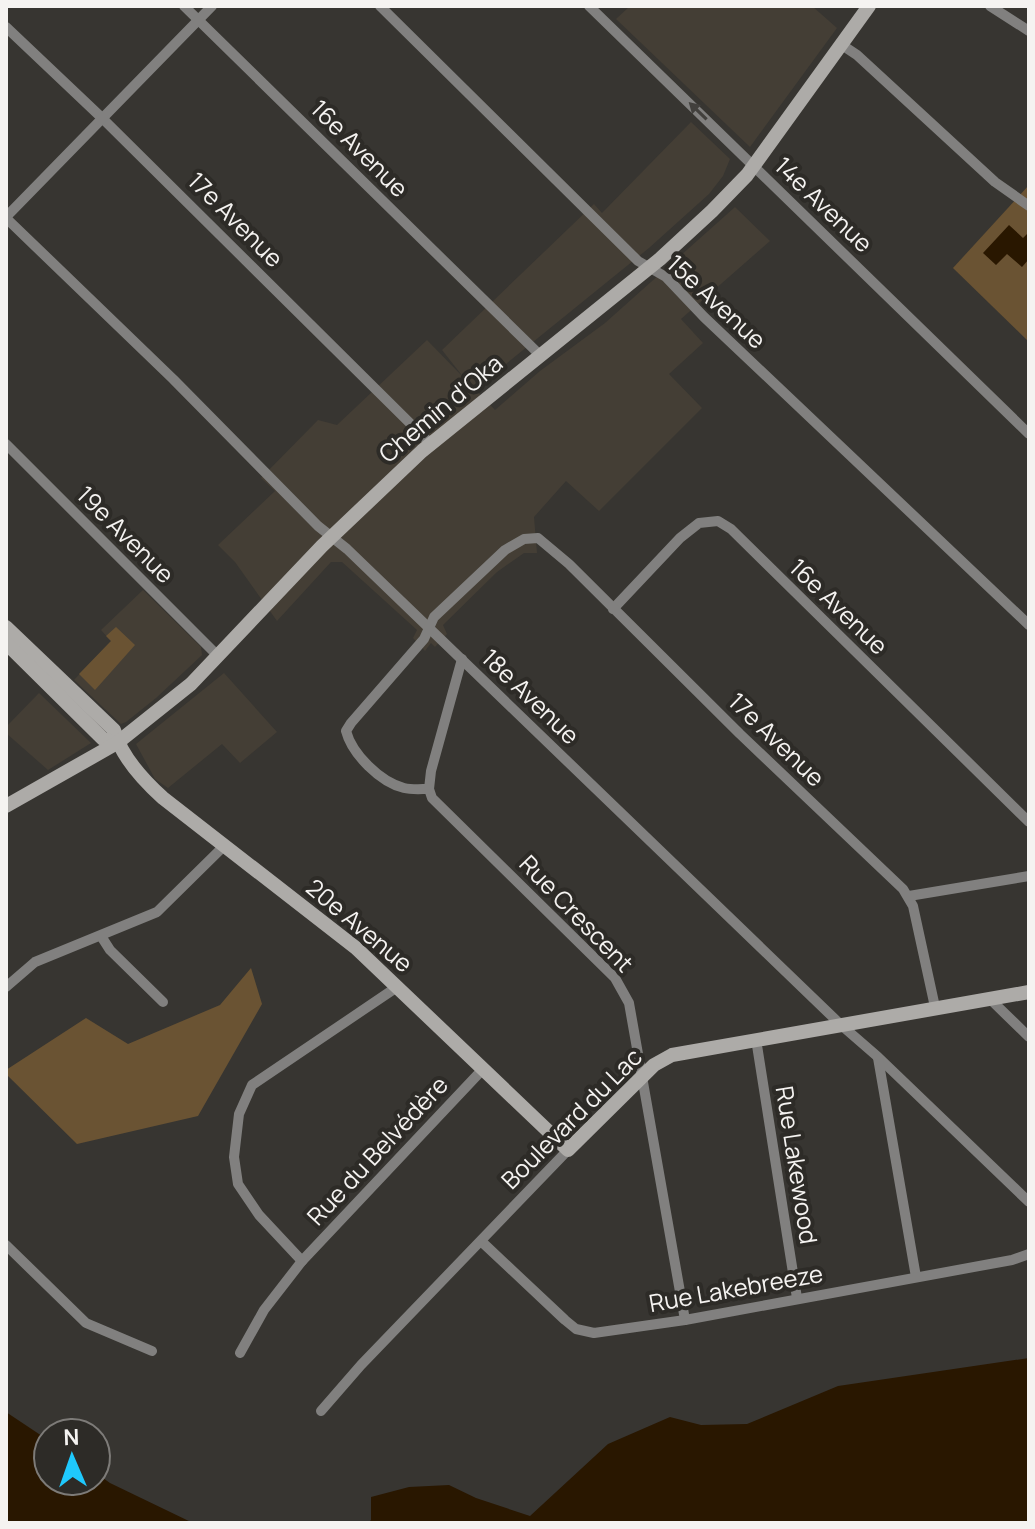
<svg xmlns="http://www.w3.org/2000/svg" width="1035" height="1529" font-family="Manrope,sans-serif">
<rect width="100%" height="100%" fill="#373531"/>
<g fill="#443e35">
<path d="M630,6H812L837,28L750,147L616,19Z"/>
<path d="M691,122L730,159L723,176L709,194L649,248L475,389L495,410L540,371L605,323L735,207L770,241L681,319L703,343L669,374L702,408L599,511L566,481L534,517L537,553H524L497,572L443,625L447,634L435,647L431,643L425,651L413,638L417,630L342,562H331L277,621L235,562L218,545L275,491L261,478L318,420L337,425L427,340L464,378L442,350L594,204L602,213Z"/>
<path d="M143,590L201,647L202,655L156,698L126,722L121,724L74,680L111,641L101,630Z"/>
<path d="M224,673L277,732L240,763L222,744L168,788L155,779L136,744Z"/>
<path d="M39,693L91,743L48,770L6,733V727Z"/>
</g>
<g fill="#6a5333">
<path d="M1029,185V342L953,268Z"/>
<path d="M116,627L135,645L95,690L79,674L111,641L106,636Z"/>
<path d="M251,968L262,1004L198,1116L77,1144L6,1074V1070L86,1018L128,1044L220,1005Z"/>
</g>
<g fill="#291700">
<path d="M1009,225L1023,238L1029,232V259L1022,267L1007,254L996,265L983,253Z"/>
<path d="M1029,1358V1523H368L371,1520V1497L409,1487L449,1485L476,1498L530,1516L608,1444L670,1417L701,1425L747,1424L838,1386Z"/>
<path d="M6,1412L48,1440V1481H96V1473L110,1483L193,1523H6Z"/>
</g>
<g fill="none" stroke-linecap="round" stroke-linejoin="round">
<g stroke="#81807f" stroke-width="10">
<path d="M184,6L540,355"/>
<path d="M380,6L638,261L666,277L704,317L1029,625"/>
<path d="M589,6L1029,434"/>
<path d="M990,6L1029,31"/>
<path d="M6,27L102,118L432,445"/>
<path d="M842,45L857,55L995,182L1029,206"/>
<path d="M6,217L212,6"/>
<path d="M6,218L173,379L318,526L347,549L840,1024L878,1057L1029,1202"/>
<path d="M6,444L217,655"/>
<path d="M613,609L680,538L699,523L718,521L731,529L1029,822"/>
<path d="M462,659L431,771L429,789L432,798L615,978L629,1003L685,1320"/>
<path d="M429,789C421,789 412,790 404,788C380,782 352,754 346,731L351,723L424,639L434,617L505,550L524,539L538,538L569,564L740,734L903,889L913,906L935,1007"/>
<path d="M909,896L1029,876"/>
<path d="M101,936L110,950L163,1002"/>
<path d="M6,987L35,962L157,912L224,846"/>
<path d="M990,999L1029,1037"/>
<path d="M756,1039L797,1298"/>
<path d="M878,1058L916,1277"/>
<path d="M482,1242L565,1320L576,1329L594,1333L685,1320L1012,1260L1029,1254"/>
<path d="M6,1245L86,1323L152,1351"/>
<path d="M302,1261L259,1215L238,1184L234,1157L239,1114L252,1085L397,987"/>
<path d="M240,1353L264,1310L302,1261L483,1069"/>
<path d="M321,1411L361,1365L568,1150"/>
</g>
<g stroke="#adaba8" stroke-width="14">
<path d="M6,627L114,730C121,756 143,780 163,798L356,948L568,1150L654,1065L672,1055L1029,992"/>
<path d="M6,643L103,739L117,743"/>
<path d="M6,806L117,743L191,684L322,546L422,451L660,259L712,211L747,175L869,6"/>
</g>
</g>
<defs><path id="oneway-solid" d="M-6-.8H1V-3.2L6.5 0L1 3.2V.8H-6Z" transform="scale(2)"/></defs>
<use fill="#42403d" href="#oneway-solid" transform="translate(698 111) rotate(-136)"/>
<g text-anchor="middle" stroke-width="8" stroke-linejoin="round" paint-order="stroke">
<g font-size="24" fill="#f5f3f1" stroke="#2d2b27">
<text transform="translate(359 149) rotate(45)" y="8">16e Avenue</text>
<text transform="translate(823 205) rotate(44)" y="8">14e Avenue</text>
<text transform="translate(235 220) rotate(45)" y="8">17e Avenue</text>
<text transform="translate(716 302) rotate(43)" y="8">15e Avenue</text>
<text transform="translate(441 409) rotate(-40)" y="8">Chemin d'Oka</text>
<text transform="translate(125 535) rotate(45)" y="8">19e Avenue</text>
<text transform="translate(838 607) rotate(44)" y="8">16e Avenue</text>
<text transform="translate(530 697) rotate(44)" y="8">18e Avenue</text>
<text transform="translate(776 740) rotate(44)" y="8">17e Avenue</text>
<text transform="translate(576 914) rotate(46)" y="8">Rue Crescent</text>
<text transform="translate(359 926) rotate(40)" y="8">20e Avenue</text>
<text transform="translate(572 1119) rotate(-45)" y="8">Boulevard du Lac</text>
<text transform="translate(378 1151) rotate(-47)" y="8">Rue du Belvédère</text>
<text transform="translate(796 1165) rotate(81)" y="8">Rue Lakewood</text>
<text transform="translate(736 1289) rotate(-10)" y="8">Rue Lakebreeze</text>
</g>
</g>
<rect width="1035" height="1529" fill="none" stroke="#f5f3f1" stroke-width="16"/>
<g transform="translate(72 1457) rotate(358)"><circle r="38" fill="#2d2b27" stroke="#7d7b78" stroke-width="2"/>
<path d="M0-6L14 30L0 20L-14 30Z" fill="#1fc9fd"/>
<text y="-12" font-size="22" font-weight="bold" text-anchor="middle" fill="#f5f3f1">N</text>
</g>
</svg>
